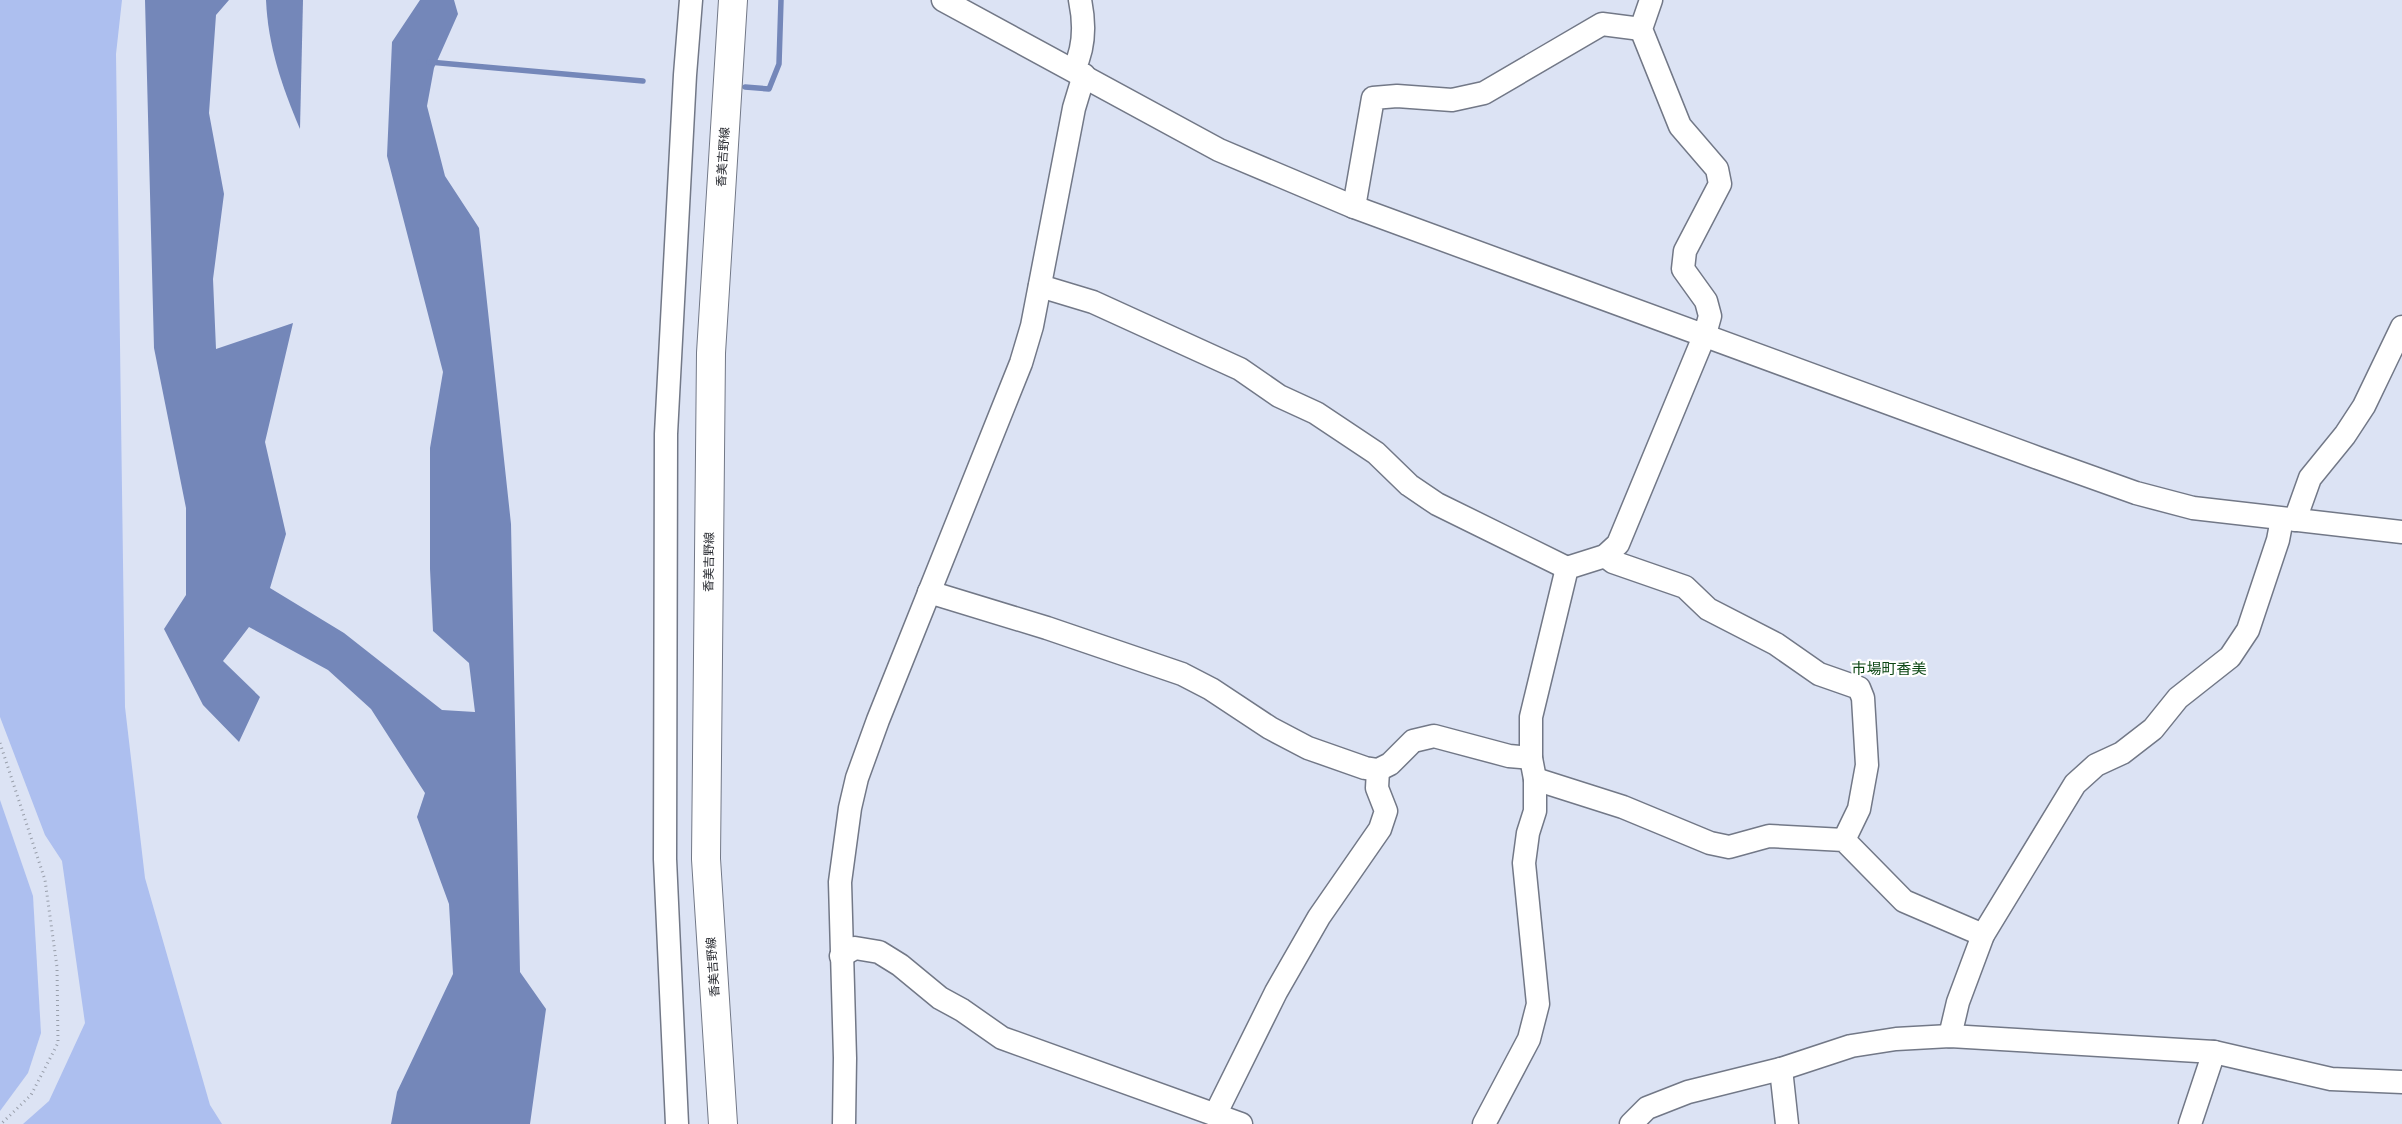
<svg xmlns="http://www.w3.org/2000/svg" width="2402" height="1124" font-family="Overpass,'Noto Sans JP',sans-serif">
<rect width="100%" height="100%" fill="#dce3f4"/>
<g fill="#adbfef">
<path d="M0,0H122L116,54L125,707L145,878L210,1105L222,1124H23L49,1101L85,1023L62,861L45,835L0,717Z"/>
<path d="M0,800L33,896L41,1033L28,1073L0,1111Z"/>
</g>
<g fill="#7487b9">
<path d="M145,0H229L216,15L209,113L224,194L213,279L216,349L293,323L265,442L286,534L270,588L344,633L442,710L475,712L469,663L433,631L430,569V448L443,372L387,156L392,42L420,0H454L458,14L434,68L427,106L445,176L479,228L511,524L520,972L546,1009L530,1124H391L397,1092L453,974L449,904L417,817L425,793L371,709L328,670L249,627L223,661L260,697L239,742L203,705L164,629L186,595V508L154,348Z"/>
<path d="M266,0H303L300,129C282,87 268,46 266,0Z"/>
</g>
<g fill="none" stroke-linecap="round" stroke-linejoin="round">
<g stroke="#7487b9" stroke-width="5.5">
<path d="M429,62L643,81"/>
<path d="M745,87L769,89L779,64L781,0"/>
</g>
<defs>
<g id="minor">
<path d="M943,0L1219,150L1354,207L2038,458L2136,493L2193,508L2402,532"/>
<path d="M1074,69C1085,47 1085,24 1080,0"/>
<path d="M1354,207L1373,98L1397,96L1452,100L1484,93L1602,24L1641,29"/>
<path d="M1040,286L1093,302L1240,369L1279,396L1316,413L1376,453L1409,485L1437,504L1567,568"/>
<path d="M2295,520L2310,478L2345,435L2364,406L2402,327"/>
<path d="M1605,556L1613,562L1685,587L1708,609L1776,644L1819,674L1859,688L1863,698L1867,765L1859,809L1844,840"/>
<path d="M929,592L1047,628L1182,674L1211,689L1270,728L1308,748L1365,768L1378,770L1390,764L1413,741L1434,736L1509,756L1531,758"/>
<path d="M1535,779L1623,807L1710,843L1729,847L1769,836L1844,840L1904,901L1983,935"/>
<path d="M841,956L855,948L879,952L900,965L940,998L962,1010L1002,1038L1241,1124"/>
<path d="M1950,1036L1958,1002L1983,935L2075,784L2096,765L2122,753L2153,729L2178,698L2230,657L2248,630L2278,540L2282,519"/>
<path d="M1781,1069L1787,1124"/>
<path d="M1215,1115L1276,992L1319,917L1380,829L1386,811L1377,788L1378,770"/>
<path d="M677,1124L665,859L666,434L685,75L691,0"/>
<path d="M844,1124L845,1058L840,882L850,808L857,778L878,720L1021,363L1032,326L1074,108L1084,75"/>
<path d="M1484,1124L1529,1039L1538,1004L1524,863L1528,833L1535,811V779L1531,758V717L1567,568L1605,556L1618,544L1705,334L1710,316L1706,301L1683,269L1685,251L1720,184L1717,169L1680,126L1641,29L1651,0"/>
<path d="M1631,1124L1647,1108L1688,1092L1781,1069L1851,1046L1896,1039L1950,1036L2214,1052L2331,1079L2402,1082"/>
<path d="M2190,1124L2214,1052"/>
</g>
<path id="major" d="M723,1124L706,859L711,353L733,0"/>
</defs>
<use href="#minor" stroke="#727887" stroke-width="25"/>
<use href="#major" stroke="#727887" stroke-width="30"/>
<path stroke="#999fab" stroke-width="3" stroke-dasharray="1 4" stroke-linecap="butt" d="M0,743L45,880L57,967L58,1043L31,1095L1,1124"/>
<use href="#minor" stroke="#fff" stroke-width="22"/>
<use href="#major" stroke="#fff" stroke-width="28"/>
</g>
<g text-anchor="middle" stroke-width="4.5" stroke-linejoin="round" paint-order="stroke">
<g font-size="12" fill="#282a30" stroke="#fff">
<text transform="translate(723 157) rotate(-86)" y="4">香美吉野線</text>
<text transform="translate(709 562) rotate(-89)" y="4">香美吉野線</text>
<text transform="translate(713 967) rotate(-94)" y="4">香美吉野線</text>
</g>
<g font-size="15" fill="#0d4814" stroke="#fff">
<text x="1889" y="674">市場町香美</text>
</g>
</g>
</svg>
